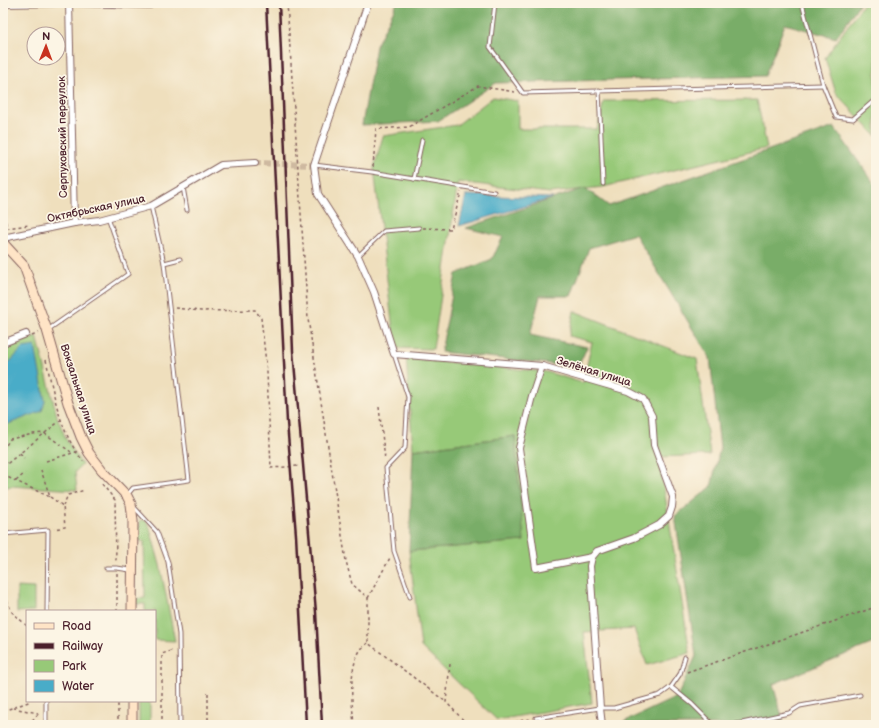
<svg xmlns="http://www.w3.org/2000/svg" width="879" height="728" font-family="'Balsamiq Sans',sans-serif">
<rect width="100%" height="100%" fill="#fcf5e5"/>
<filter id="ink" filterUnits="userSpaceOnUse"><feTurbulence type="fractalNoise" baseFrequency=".025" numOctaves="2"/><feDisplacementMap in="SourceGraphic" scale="8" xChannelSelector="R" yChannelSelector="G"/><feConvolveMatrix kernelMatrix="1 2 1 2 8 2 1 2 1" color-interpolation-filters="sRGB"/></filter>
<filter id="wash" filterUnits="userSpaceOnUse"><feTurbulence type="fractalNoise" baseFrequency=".012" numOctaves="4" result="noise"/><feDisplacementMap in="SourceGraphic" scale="16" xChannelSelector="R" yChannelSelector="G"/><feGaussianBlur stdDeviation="0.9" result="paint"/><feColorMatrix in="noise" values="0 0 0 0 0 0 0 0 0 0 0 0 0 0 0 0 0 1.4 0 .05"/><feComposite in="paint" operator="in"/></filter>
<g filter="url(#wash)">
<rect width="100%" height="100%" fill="#efdfbd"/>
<g fill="#97c978" stroke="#707452">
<path d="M864,3H876V136L836,93L825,58Z"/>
<path d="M493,97L518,101V129H597L604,101L757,100L767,148L603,187L550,193L458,182L433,349L395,348L374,168L383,136L457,125Z"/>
<path d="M574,311L697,359L710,455L659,457L690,653L647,665L634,629L584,632L592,703L497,720L421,647L409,551L523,541L515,436L413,450L406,358L547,372L583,383L592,342L569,336Z"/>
<path d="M37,336L57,416L66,439L82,465L75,472L77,490L11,486L3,488V350Z"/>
<path d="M140,520H145L149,525L160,565L175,641L155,640V611H145V604H132V599L145,598L144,541H137Z"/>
<path d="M17,587L34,588V611L17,612Z"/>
<rect x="139" y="701" width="11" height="24"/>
</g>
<g fill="#79ad68" stroke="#62664a">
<path d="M397,3H860L836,38L785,24L765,76L496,83L438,121L362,125L376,46Z"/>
<path d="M834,127L876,186V642L773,684L784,724L778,725H617L677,697L696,656L675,516L711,487L720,448L710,358L635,234L589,248L571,296H540L530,335L587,347L578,367L441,352L456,274L492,259L503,237L466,228L585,188L609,206Z"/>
<path d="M515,436L524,541L409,551L413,450Z"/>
</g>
<g fill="#49acc8" stroke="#4a667a">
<path d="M466,195L553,198L459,226Z"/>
<path d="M35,346L45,401L42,411L3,426V369L23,348Z"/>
</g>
</g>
<g filter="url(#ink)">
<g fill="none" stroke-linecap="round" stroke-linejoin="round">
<path stroke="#ceb9a0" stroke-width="6" stroke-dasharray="6 3" stroke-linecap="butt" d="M255,163L314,165"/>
<defs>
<g id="lane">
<path d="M495,3L490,47L523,93L823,85"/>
<path d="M802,3L823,85L836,117L853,119L876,99"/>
<path d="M599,90L603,184"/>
<path d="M314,165L372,172L494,192"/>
<path d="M414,179L422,140"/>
<path d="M183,187L187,210"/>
<path d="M358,256L384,231L419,228"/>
<path d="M164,263L180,259"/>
<path d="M49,329L128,274L108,217"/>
<path d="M394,354L408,397L405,448L386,468L394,551L410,597"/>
<path d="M127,495L133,488L189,480L164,263L151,206"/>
<path d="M134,507L157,532L168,562L179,634L180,725"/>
<path d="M3,534L48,530L47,611"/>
<path d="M106,568H117L130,570"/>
<path d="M671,687L692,704L713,725"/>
<path d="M536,718L600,708H614L660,695L671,687L680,674L685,657"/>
<path d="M46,725V701"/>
<path d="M732,725L789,713L800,706L860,695"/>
</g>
<g id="street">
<path d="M69,3L74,223"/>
<path d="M74,3L150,5L152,3"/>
<path d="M368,3L314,165L318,194L358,256L374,292L394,354L542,366L628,391L643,399L652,416L654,445L673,497L672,507L669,516L659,525L634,538L597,551L592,557L590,566L600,708L602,725"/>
<path d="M3,4L61,3"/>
<path d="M3,238L74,223L99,220L151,206L221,165L255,163"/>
<path d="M3,343L26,334"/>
<path d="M542,366L532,396L519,448L536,568L592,557"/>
</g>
<g id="secondary">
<path d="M3,243L24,266L47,330L68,403L81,437L89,453L102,470L127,496L131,504L133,521L132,611"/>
<path d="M132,701V725"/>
</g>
</defs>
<use href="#lane" stroke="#84625e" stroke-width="5"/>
<use href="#street" stroke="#84625e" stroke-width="8"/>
<use href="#secondary" stroke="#84625e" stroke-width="11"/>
<g stroke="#84625e" stroke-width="1.5" stroke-dasharray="3 3" stroke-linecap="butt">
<path d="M287,3L308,319L346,561L352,584L368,598V643L446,702"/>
<path d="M373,167L376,129L409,127L478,86L515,92"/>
<path d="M3,210L7,228L29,225"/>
<path d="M423,228L451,229L461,192"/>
<path d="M175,308L201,311L255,310L261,318L267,372L271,468L298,466"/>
<path d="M32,336L39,333"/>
<path d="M46,360C54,395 60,433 83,461"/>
<path d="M379,407L385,460"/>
<path d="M3,450L10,439L33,434L44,433L71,452"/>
<path d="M20,453L24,458"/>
<path d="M46,461L76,452"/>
<path d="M3,467L61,420"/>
<path d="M3,472V474"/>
<path d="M3,475L50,497L41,470"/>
<path d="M16,481L25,473"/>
<path d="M102,484L115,500L116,563"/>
<path d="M50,497L63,506L65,527L54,529"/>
<path d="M63,506L68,495L85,490"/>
<path d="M117,573V611"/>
<path d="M3,576L6,598L3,599"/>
<path d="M3,596L6,598L12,612L27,626"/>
<path d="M368,598L391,556"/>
<path d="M450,664L446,702L468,725"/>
<path d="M687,672L876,607"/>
<path d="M208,693V725"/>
<path d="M13,708L38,713"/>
<path d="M3,711L31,701"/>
<path d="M28,725L39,713"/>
<path d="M118,725V701"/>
<path d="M162,725V654L173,650"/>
<path d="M354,725C352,703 346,656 368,643"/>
<path d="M497,725L531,719"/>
</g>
<use href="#lane" stroke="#fff" stroke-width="3"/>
<use href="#street" stroke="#fff" stroke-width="6"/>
<use href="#secondary" stroke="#ffe4c6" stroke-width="9"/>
<g stroke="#4a1f2b" stroke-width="2.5">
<path d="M266,3L287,422L296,535L306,725"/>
<path d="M279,3L293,351L316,612L322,725"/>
</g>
</g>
</g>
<g text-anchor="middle" stroke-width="3.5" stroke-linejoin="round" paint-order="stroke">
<g font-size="11" fill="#4a1f2b" stroke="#fcf5e5">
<text transform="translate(62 137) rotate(-91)" y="4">Серпуховский переулок</text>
<text transform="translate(96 208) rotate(-12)" y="4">Октябрьская улица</text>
<text transform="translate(594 371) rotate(17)" y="4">Зелёная улица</text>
<text transform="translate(79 389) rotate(72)" y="4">Вокзальная улица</text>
</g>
</g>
<rect width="879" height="728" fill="none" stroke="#fcf5e5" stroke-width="16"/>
<rect x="26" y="610" width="130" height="92" fill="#fcf5e5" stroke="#b59f9b"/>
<rect x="34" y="623" width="20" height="6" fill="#ffe4c6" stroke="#b59f9b"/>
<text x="62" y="630" font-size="12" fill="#4a1f2b">Road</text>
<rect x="34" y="643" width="20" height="6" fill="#4a1f2b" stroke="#b59f9b"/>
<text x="62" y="650" font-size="12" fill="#4a1f2b">Railway</text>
<rect x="34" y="660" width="20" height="12" fill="#97c978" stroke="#b59f9b"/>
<text x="62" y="670" font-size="12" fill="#4a1f2b">Park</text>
<rect x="34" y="680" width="20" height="12" fill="#49acc8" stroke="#b59f9b"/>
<text x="62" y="690" font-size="12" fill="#4a1f2b">Water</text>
<g transform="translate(46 46) rotate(1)"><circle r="19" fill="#fcf5e5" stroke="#b59f9b"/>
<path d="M0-3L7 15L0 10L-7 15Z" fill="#c8321e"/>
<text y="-6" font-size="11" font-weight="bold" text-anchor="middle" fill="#4a1f2b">N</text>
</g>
</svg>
